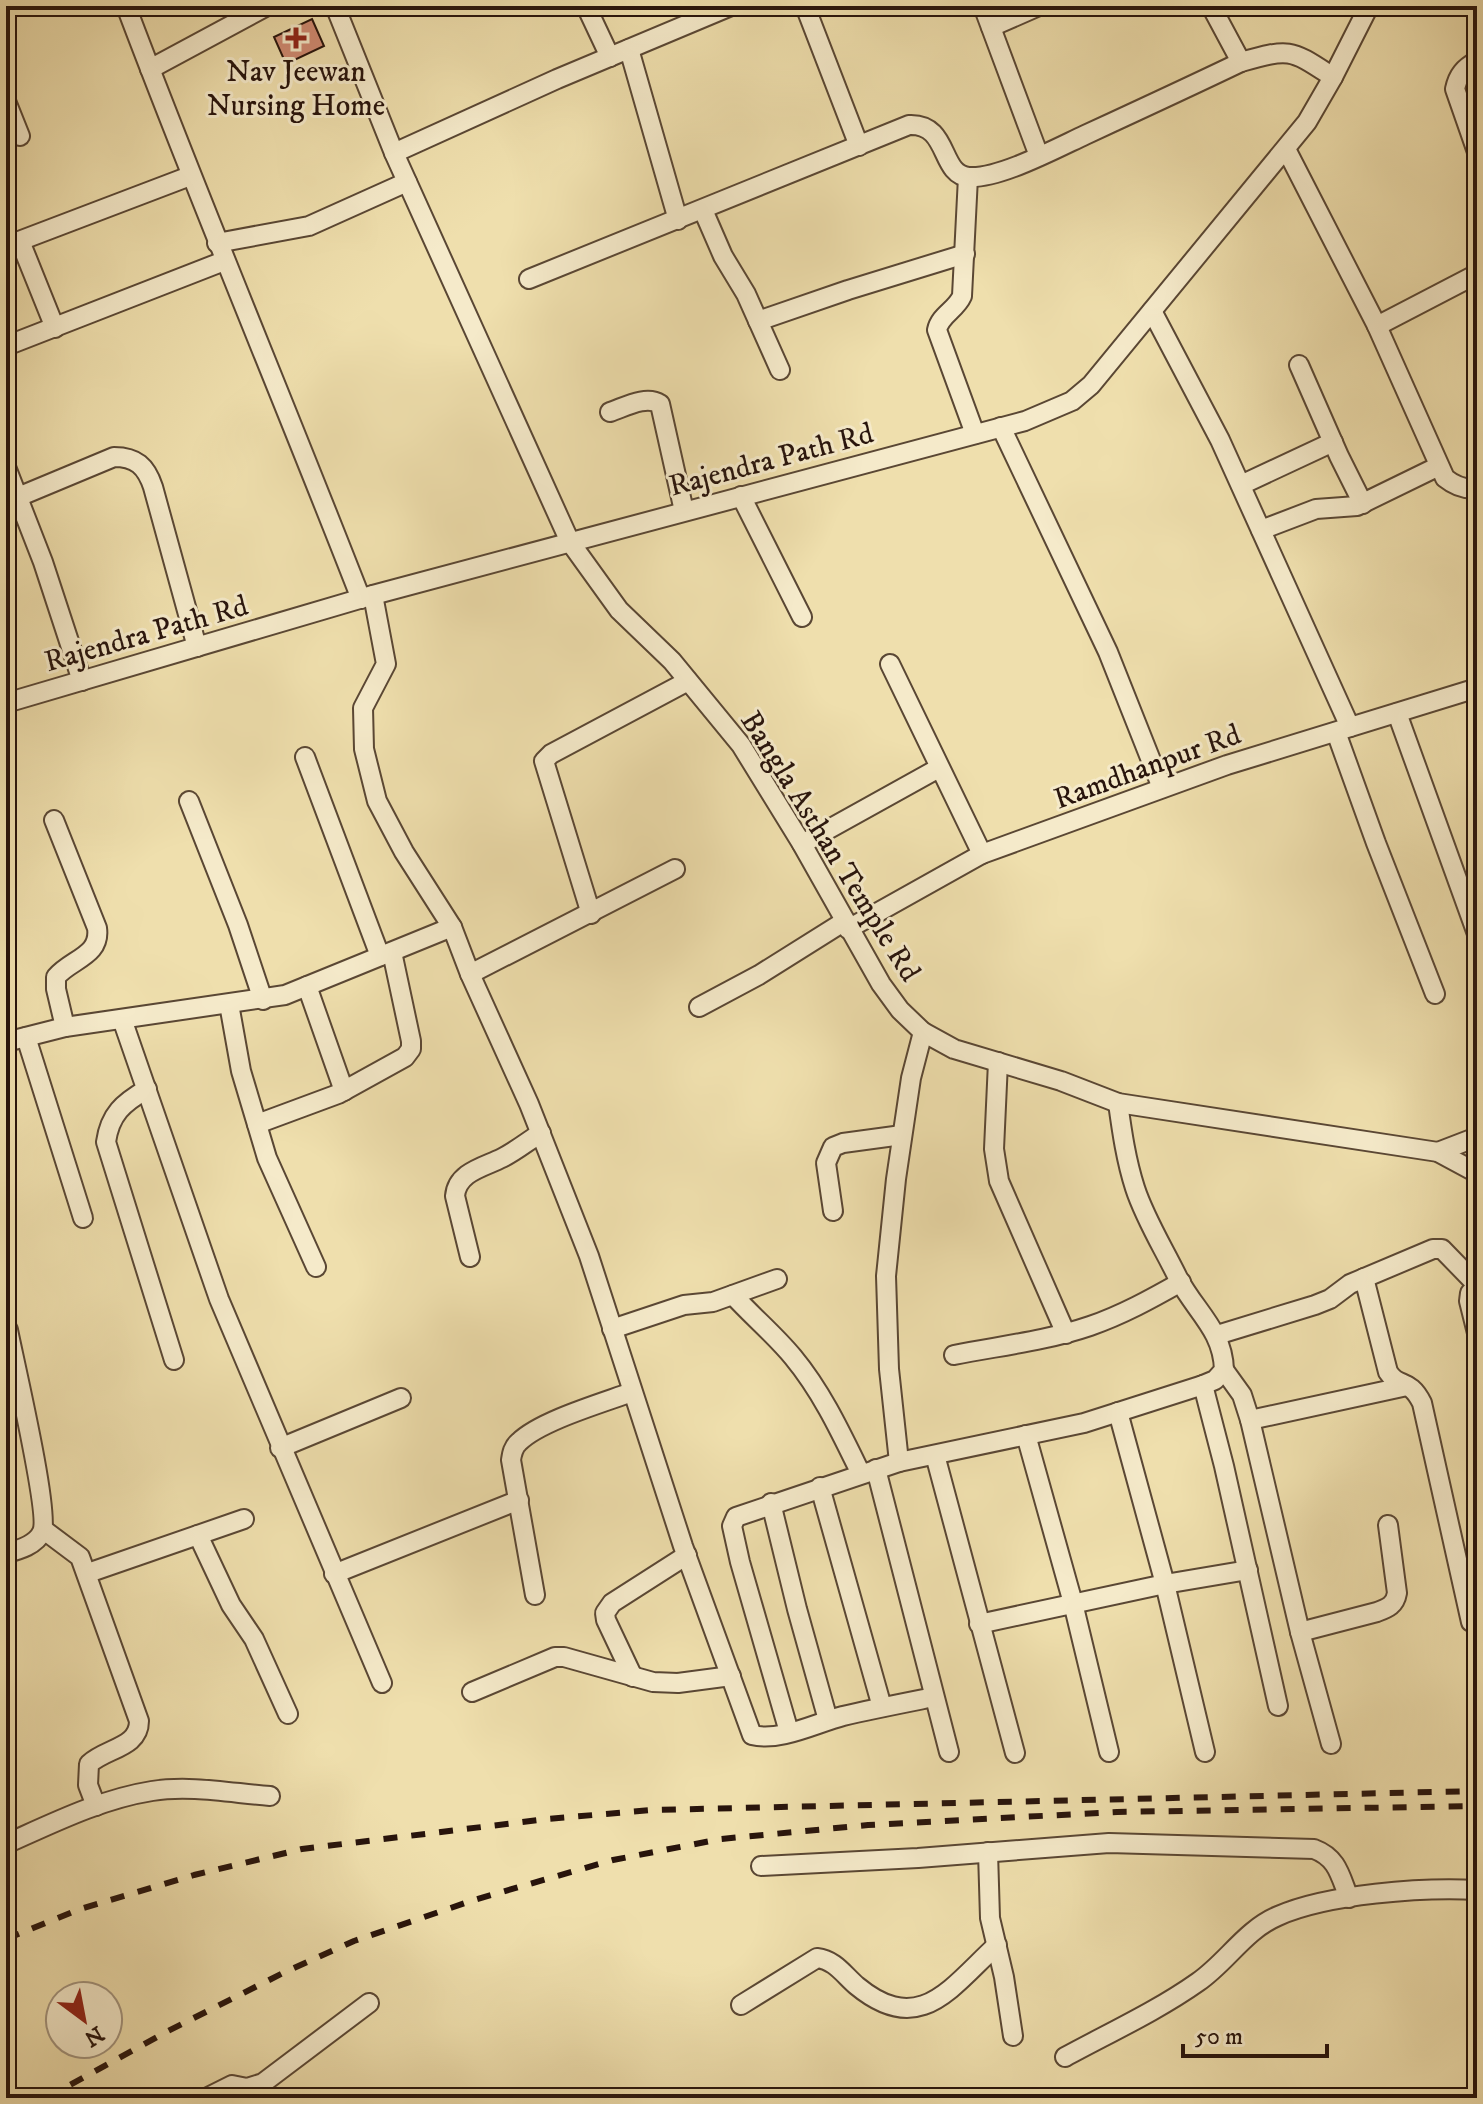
<svg xmlns="http://www.w3.org/2000/svg" width="1483" height="2104" font-family="'IM FELL DW Pica',serif">
<rect width="100%" height="100%" fill="#efdfad"/>
<filter id="stains"><feTurbulence type="fractalNoise" baseFrequency=".0025" numOctaves="4"/><feColorMatrix values="0 0 0 0 .2 0 0 0 0 .09 0 0 0 0 .02 0 0 0 .5 -.17"/></filter>
<radialGradient id="worn" r=".72"><stop offset=".6" stop-color="#630" stop-opacity="0"/><stop offset="1" stop-color="#630" stop-opacity=".3"/></radialGradient>
<path fill="#d18b73" stroke="#28140c" stroke-width="2" d="M312,19L324,46L286,64L274,37Z"/>
<g fill="none" stroke-linecap="round" stroke-linejoin="round">
<defs>
<g id="street">
<path d="M126,6C201,205 284,401 361,599"/>
<path d="M335,6L394,153L570,542L619,610L672,661L741,745L802,844L881,984L900,1010L923,1032L954,1049L1061,1081L1118,1103L1438,1152L1477,1173"/>
<path d="M586,6L610,57"/>
<path d="M805,6L859,146"/>
<path d="M983,6L1039,156"/>
<path d="M1211,6L1241,62"/>
<path d="M991,27L1039,6"/>
<path d="M629,49L678,220"/>
<path d="M1477,61C1464,68 1458,75 1455,89L1477,152"/>
<path d="M150,69L267,6"/>
<path d="M6,101L20,136"/>
<path d="M1286,149L1377,326L1445,478C1455,486 1465,490 1477,488"/>
<path d="M394,153L557,79L731,6"/>
<path d="M968,177L962,296C956,310 940,315 937,330L975,434"/>
<path d="M703,210L723,256L746,294L780,370"/>
<path d="M20,241L55,328"/>
<path d="M217,243L309,226L407,182"/>
<path d="M6,246L190,176"/>
<path d="M529,279L909,125C950,123 939,175 969,177C999,179 1057,148 1085,135C1137,111 1189,87 1241,62C1291,48 1290,49 1333,77"/>
<path d="M1152,311L1220,440L1350,727"/>
<path d="M758,321L848,290L965,254"/>
<path d="M1377,326L1477,274"/>
<path d="M6,346L224,261"/>
<path d="M1299,365L1339,456L1363,504"/>
<path d="M610,412C625,407 646,395 660,404L684,511"/>
<path d="M1001,427L1108,652L1162,788"/>
<path d="M6,467L43,562L82,681"/>
<path d="M1241,485L1333,442"/>
<path d="M741,496L802,617"/>
<path d="M18,497L114,457C136,457 146,466 153,487L197,647"/>
<path d="M1261,530L1316,509L1357,506L1439,466"/>
<path d="M373,595L386,664L363,708L364,749L377,801L404,852L452,927L470,974L529,1104L589,1256L683,1546L752,1735C780,1742 816,1723 843,1716C873,1709 904,1703 934,1697"/>
<path d="M890,664L982,854"/>
<path d="M6,703L373,595L1025,421L1072,401L1091,385L1307,122L1333,77L1369,6"/>
<path d="M1397,713L1477,934"/>
<path d="M1336,732L1376,843L1435,994"/>
<path d="M305,757L380,956"/>
<path d="M189,801L238,925L263,1000"/>
<path d="M54,820L97,928C101,956 71,959 56,977V989L65,1027"/>
<path d="M802,844L939,768"/>
<path d="M591,914L544,761L551,754L688,681"/>
<path d="M848,929L982,854L1227,765L1477,688"/>
<path d="M470,974L675,869"/>
<path d="M307,986L344,1091"/>
<path d="M229,1004L241,1071L267,1158L316,1267"/>
<path d="M699,1007L759,975L845,921"/>
<path d="M122,1019L219,1299L382,1683"/>
<path d="M26,1037L83,1218"/>
<path d="M6,1042L65,1027L285,995L452,927"/>
<path d="M998,1062L994,1149L999,1181L1066,1334"/>
<path d="M147,1089C123,1103 110,1114 106,1142L174,1360"/>
<path d="M257,1124L338,1094L405,1057L411,1049V1041L392,952"/>
<path d="M1438,1152L1477,1137"/>
<path d="M833,1211L826,1163L833,1147L843,1143L902,1135"/>
<path d="M470,1257L455,1196C457,1172 484,1167 502,1158C516,1151 528,1141 541,1133"/>
<path d="M1364,1278L1388,1372C1399,1389 1409,1377 1422,1403L1471,1622"/>
<path d="M1477,1286L1470,1293L1469,1301L1477,1333"/>
<path d="M733,1295C752,1316 775,1335 793,1357C822,1392 841,1433 861,1474"/>
<path d="M612,1329L684,1305L713,1302L777,1279"/>
<path d="M1217,1335L1315,1305L1330,1299L1350,1284L1433,1249H1442L1477,1285"/>
<path d="M954,1355C999,1346 1046,1341 1090,1326C1122,1315 1151,1299 1181,1282"/>
<path d="M1224,1370L1242,1395L1250,1420L1300,1632L1331,1744"/>
<path d="M1203,1385L1224,1466L1278,1706"/>
<path d="M1118,1412L1165,1584L1205,1752"/>
<path d="M1250,1420L1407,1386"/>
<path d="M1026,1435L1073,1603L1109,1752"/>
<path d="M280,1448L401,1398"/>
<path d="M935,1455L1015,1753"/>
<path d="M899,1462L889,1369L886,1276L896,1179L911,1078L923,1032"/>
<path d="M876,1469L949,1752"/>
<path d="M820,1487L882,1707"/>
<path d="M771,1503L797,1609L828,1720"/>
<path d="M44,1530L80,1557L139,1721C139,1748 106,1748 89,1764L88,1785L96,1806"/>
<path d="M198,1535L231,1605L254,1639L288,1714"/>
<path d="M6,1553C19,1550 36,1545 42,1532C50,1514 14,1360 8,1330"/>
<path d="M88,1573L244,1519"/>
<path d="M334,1574L519,1500"/>
<path d="M535,1595L511,1460C512,1453 513,1447 519,1442C540,1421 602,1403 632,1392"/>
<path d="M979,1624L1165,1584L1248,1570"/>
<path d="M1300,1632L1377,1612C1388,1608 1395,1605 1397,1593L1388,1525"/>
<path d="M633,1677L606,1620L605,1613L612,1603L687,1555"/>
<path d="M472,1692L555,1657H564L653,1682L678,1683L731,1676"/>
<path d="M789,1732L740,1562L732,1526L736,1517L899,1462L1084,1423L1203,1385L1215,1380L1224,1370C1223,1330 1195,1311 1178,1278C1164,1249 1145,1219 1135,1188C1126,1160 1122,1132 1118,1103"/>
<path d="M6,1844C53,1823 101,1799 152,1791C190,1785 231,1793 270,1796"/>
<path d="M988,1852L990,1918L1004,1977L1013,2036"/>
<path d="M761,1866L918,1858L1109,1843L1314,1849C1338,1858 1340,1876 1349,1898"/>
<path d="M741,2005L817,1958C835,1960 844,1975 857,1986C920,2038 951,1987 997,1945"/>
<path d="M1065,2057C1109,2033 1157,2011 1198,1982C1227,1962 1245,1930 1278,1916C1327,1894 1423,1887 1477,1890"/>
<path d="M206,2098L232,2085L247,2088L263,2083L369,2003"/>
</g>
</defs>
<use href="#street" stroke="#5a4734" stroke-width="22"/>
<use href="#street" stroke="#f5eaca" stroke-width="18"/>
<g stroke="#28140c" stroke-width="6" stroke-dasharray="14 14" stroke-linecap="butt">
<path d="M6,1939L80,1909L194,1875L302,1849L547,1819L652,1810L1477,1791"/>
<path d="M46,2098L168,2031L283,1973L354,1941L474,1900L613,1860L721,1839L868,1825L1117,1812L1477,1806"/>
</g>
</g>
<path fill="#8f2418" stroke="#f5eaca" stroke-width="3" d="M292 26h8v8h8v8h-8v8h-8v-8h-8v-8h8z"/>
<g text-anchor="middle" stroke-width="6" stroke-linejoin="round" paint-order="stroke">
<g font-size="30" fill="#28140c" stroke="#f5eaca">
<text x="296" y="81">Nav Jeewan<tspan x="296" dy="34">Nursing Home</tspan></text>
</g>
<g font-size="30" fill="#28140c" stroke="#f5eaca">
<text transform="translate(771 459) rotate(-15)" y="10">Rajendra Path Rd</text>
<text transform="translate(146 633) rotate(-16)" y="10">Rajendra Path Rd</text>
<text transform="translate(1147 766) rotate(-20)" y="10">Ramdhanpur Rd</text>
<text transform="translate(831 846) rotate(58)" y="10">Bangla Asthan Temple Rd</text>
</g>
</g>
<rect width="1483" height="2104" fill="none" stroke="#efdfad" stroke-width="32"/>
<rect x="8" y="8" width="1467" height="2088" fill="none" stroke="#28140c" stroke-width="4"/>
<rect x="16" y="16" width="1451" height="2072" fill="none" stroke="#28140c" stroke-width="2"/>
<g transform="translate(84 2020) rotate(148)"><circle r="38" fill="#f5eaca" stroke="#a3947e" stroke-width="2"/>
<path d="M0-6L14 30L0 20L-14 30Z" fill="#8f2418"/>
<text y="-12" font-size="22" font-weight="bold" text-anchor="middle" fill="#28140c">N</text>
</g>
<path d="M1183 2044v12h144v-12" fill="none" stroke="#28140c" stroke-width="4"/>
<text x="1195" y="2044" font-size="24" fill="#28140c" stroke="#f5eaca" stroke-width="6" paint-order="stroke">50 m</text>
<rect width="100%" height="100%" filter="url(#stains)"/>
<rect width="100%" height="100%" fill="url(#worn)"/>
</svg>
